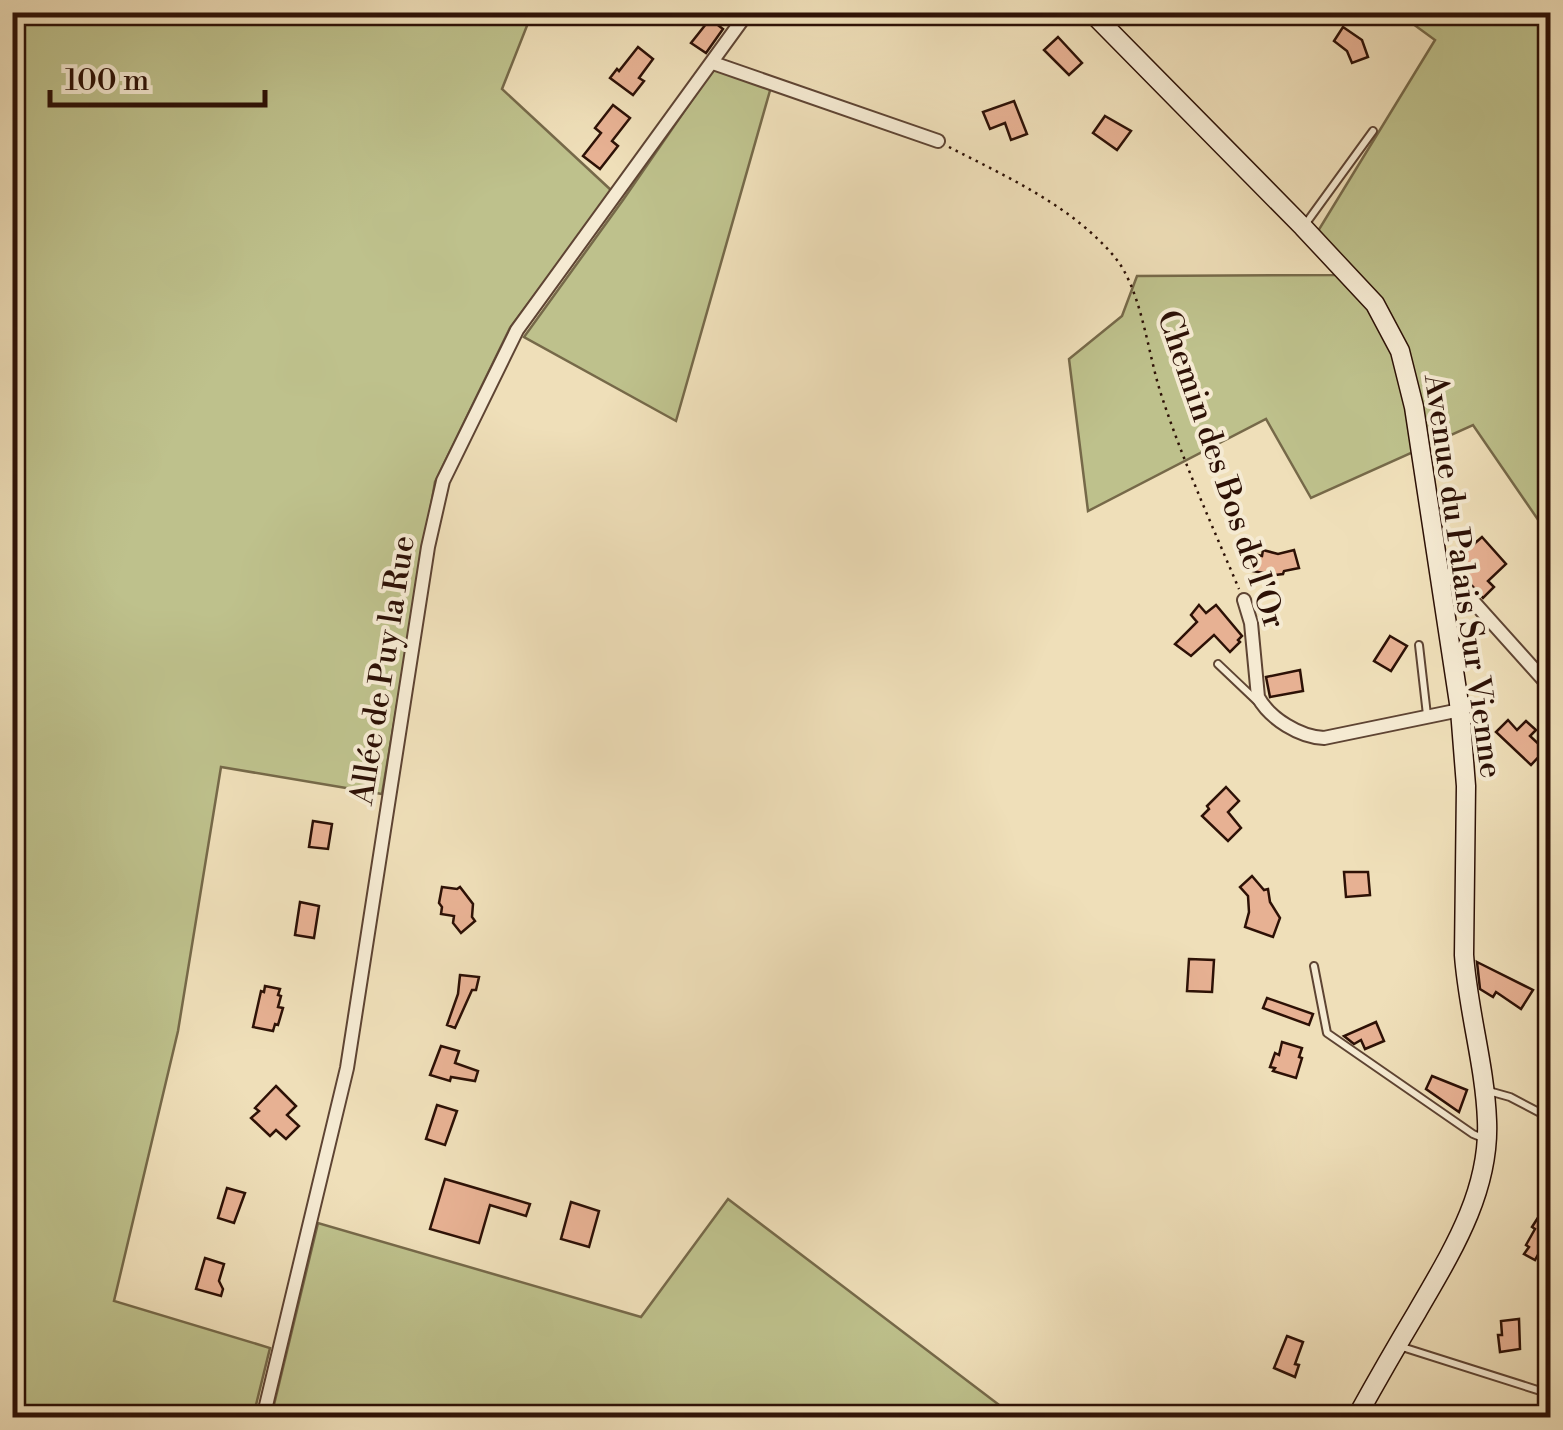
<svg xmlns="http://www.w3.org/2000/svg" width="1563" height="1430" font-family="'Libre Bodoni',serif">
<rect width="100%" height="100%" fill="#efdfb9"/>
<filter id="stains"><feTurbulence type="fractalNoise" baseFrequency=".002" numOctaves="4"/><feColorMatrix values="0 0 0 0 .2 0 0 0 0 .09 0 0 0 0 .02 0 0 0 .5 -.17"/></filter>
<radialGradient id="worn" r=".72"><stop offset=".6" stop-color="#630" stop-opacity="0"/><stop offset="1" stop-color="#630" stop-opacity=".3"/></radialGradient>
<g fill="#bec18c" stroke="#766949" stroke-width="2.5">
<path d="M12,13H532L502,89L612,191L510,328L435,482L382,794L221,767L178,1031L114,1301L270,1348L253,1417H13Z"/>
<path d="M1398,13H1550V526L1543,527L1473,425L1311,498L1266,419L1088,511L1069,359L1122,316L1137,276L1340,275L1318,231L1435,40Z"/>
<path d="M715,69L771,87L676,421L524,337L623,200L710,74Z"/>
<path d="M728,1199L1015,1417H271L318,1223L641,1317Z"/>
</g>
<g fill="#e7b193" stroke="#2d1106" stroke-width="2.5">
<path d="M710,19L723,29L706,53L691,43Z"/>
<path d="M1343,27L1362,40L1368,57L1352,63L1347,51L1334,41Z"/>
<path d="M1058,37L1082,63L1069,75L1044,50Z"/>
<path d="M638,47L653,59L639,78L644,81L633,95L610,78L617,69L619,71Z"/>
<path d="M1014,101L1027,134L1011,140L1005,123L990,129L983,112Z"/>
<path d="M613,105L630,118L612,141L618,146L600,169L583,156L601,133L595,128Z"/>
<path d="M1105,116L1131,131L1117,150L1093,133Z"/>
<path d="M1482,537L1506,564L1488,581L1494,587L1483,598L1452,563Z"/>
<path d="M1263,550L1278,554L1294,550L1299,568L1284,571L1283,574L1275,575L1247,570L1250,553L1262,556Z"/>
<path d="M1199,605L1206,613L1216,605L1242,636L1238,640L1240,642L1230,652L1214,635L1191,656L1175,644L1197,622L1191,615Z"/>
<path d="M1390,636L1407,646L1391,671L1374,661Z"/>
<path d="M1300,670L1303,691L1270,697L1266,677Z"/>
<path d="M1508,720L1517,730L1526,721L1536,730L1530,736L1545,750L1531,765L1496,732Z"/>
<path d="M1226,787L1239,801L1228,812L1241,828L1228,841L1202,816L1209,809L1207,806Z"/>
<path d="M313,821L332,824L328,849L309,847Z"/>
<path d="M1344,872H1368L1370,895L1346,897Z"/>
<path d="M1252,876L1264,890L1268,889L1270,902L1280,918L1273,937L1245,927L1249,912L1248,896L1240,887Z"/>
<path d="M442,887L457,889L460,887L473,904L472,917L475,921L461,933L453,923L454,916L441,914L442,907L439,903Z"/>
<path d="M300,902L319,906L314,938L295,935Z"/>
<path d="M1189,959L1214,960L1212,992L1187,991Z"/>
<path d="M1477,962L1533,990L1521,1009L1496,992L1493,997L1480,989Z"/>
<path d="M460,975L479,977L476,990H472L455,1028L447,1025L458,994Z"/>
<path d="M265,986L280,989L278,995L281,996L278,1007L283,1008L278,1025L275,1024L273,1031L253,1027L261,991L264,992Z"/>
<path d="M1267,998L1313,1014L1309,1025L1263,1008Z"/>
<path d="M1376,1022L1384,1041L1365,1049L1361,1040L1354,1044L1344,1036Z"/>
<path d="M1282,1042L1302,1048L1299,1057L1302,1058L1296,1078L1273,1071L1275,1068L1270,1067L1275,1053L1279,1055Z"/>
<path d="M441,1046L459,1051L455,1063L478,1071L475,1081L451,1077L450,1081L430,1075Z"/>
<path d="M1432,1076L1467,1090L1459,1112L1426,1089Z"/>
<path d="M276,1086L296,1106L287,1115L299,1126L286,1139L276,1130L270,1136L251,1118L259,1111L255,1108Z"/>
<path d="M437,1105L457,1111L445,1145L426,1139Z"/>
<path d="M445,1179L530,1204L526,1216L490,1205L479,1243L430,1229Z"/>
<path d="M227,1188L245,1193L234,1223L218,1218Z"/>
<path d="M571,1202L599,1211L589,1247L561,1239Z"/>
<path d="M1539,1216L1550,1223V1242L1543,1255L1539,1253L1535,1260L1524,1254L1529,1247L1526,1245L1535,1229L1532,1227Z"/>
<path d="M205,1258L224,1264L219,1281L223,1289L221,1296L196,1289Z"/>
<path d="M1519,1319L1520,1349L1500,1352L1498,1335H1502L1501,1321Z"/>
<path d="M1287,1336L1303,1342L1295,1364L1299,1365L1295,1377L1274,1368Z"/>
</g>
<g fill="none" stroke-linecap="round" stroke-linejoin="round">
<defs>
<g id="service">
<path d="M1304,226L1373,131"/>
<path d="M1419,645L1427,715"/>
<path d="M1218,664L1258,702"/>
<path d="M1314,966L1327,1033L1473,1134L1485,1139"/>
<path d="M1485,1090L1510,1097L1550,1118"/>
<path d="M1399,1346L1550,1394"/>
</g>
<g id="minor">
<path d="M713,63L938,141"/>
<path d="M1438,575H1446L1454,580L1550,687"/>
<path d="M1244,600L1251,623L1258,697C1270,719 1300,737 1324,738L1460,710"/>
<path d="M263,1418L347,1068L428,547L443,481L517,330L748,12"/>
</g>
<path id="secondary" d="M1091,12L1303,227L1375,304L1400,351L1414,407L1460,710L1466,786L1464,955C1468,1011 1485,1065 1487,1121C1490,1192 1451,1253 1417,1312C1396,1347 1376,1382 1356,1418"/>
</defs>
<use href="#service" stroke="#5e4433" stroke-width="10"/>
<use href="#minor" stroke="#5e4433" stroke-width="16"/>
<use href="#secondary" stroke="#2d1106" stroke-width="21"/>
<path stroke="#2d1106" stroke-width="2.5" stroke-dasharray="2.5 5" stroke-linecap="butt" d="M949,147C1007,177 1070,205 1113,255C1141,287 1147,349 1160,391C1182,459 1211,523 1239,589"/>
<use href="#service" stroke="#f5ead2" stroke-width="6"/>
<use href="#minor" stroke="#f5ead2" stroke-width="12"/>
<use href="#secondary" stroke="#f5ead2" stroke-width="18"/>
</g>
<g text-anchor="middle" stroke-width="8" stroke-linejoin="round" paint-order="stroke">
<g font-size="32" fill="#2d1106" stroke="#f5ead2">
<text transform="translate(1222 469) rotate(71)" y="11">Chemin des Bos de l'Or</text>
<text transform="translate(1464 576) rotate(82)" y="11">Avenue du Palais Sur Vienne</text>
<text transform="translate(382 670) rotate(-81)" y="11">Allée de Puy la Rue</text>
</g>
</g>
<rect width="1563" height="1430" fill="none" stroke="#efdfb9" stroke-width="50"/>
<rect x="15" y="15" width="1533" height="1400" fill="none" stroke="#2d1106" stroke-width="5"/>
<rect x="25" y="25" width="1513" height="1380" fill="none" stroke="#2d1106" stroke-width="2.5"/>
<path d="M50 90v15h215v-15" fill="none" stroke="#2d1106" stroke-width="5"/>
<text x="65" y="90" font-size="30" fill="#2d1106" stroke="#f5ead2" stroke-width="8" paint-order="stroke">100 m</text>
<rect width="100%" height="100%" filter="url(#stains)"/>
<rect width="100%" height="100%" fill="url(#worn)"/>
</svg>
